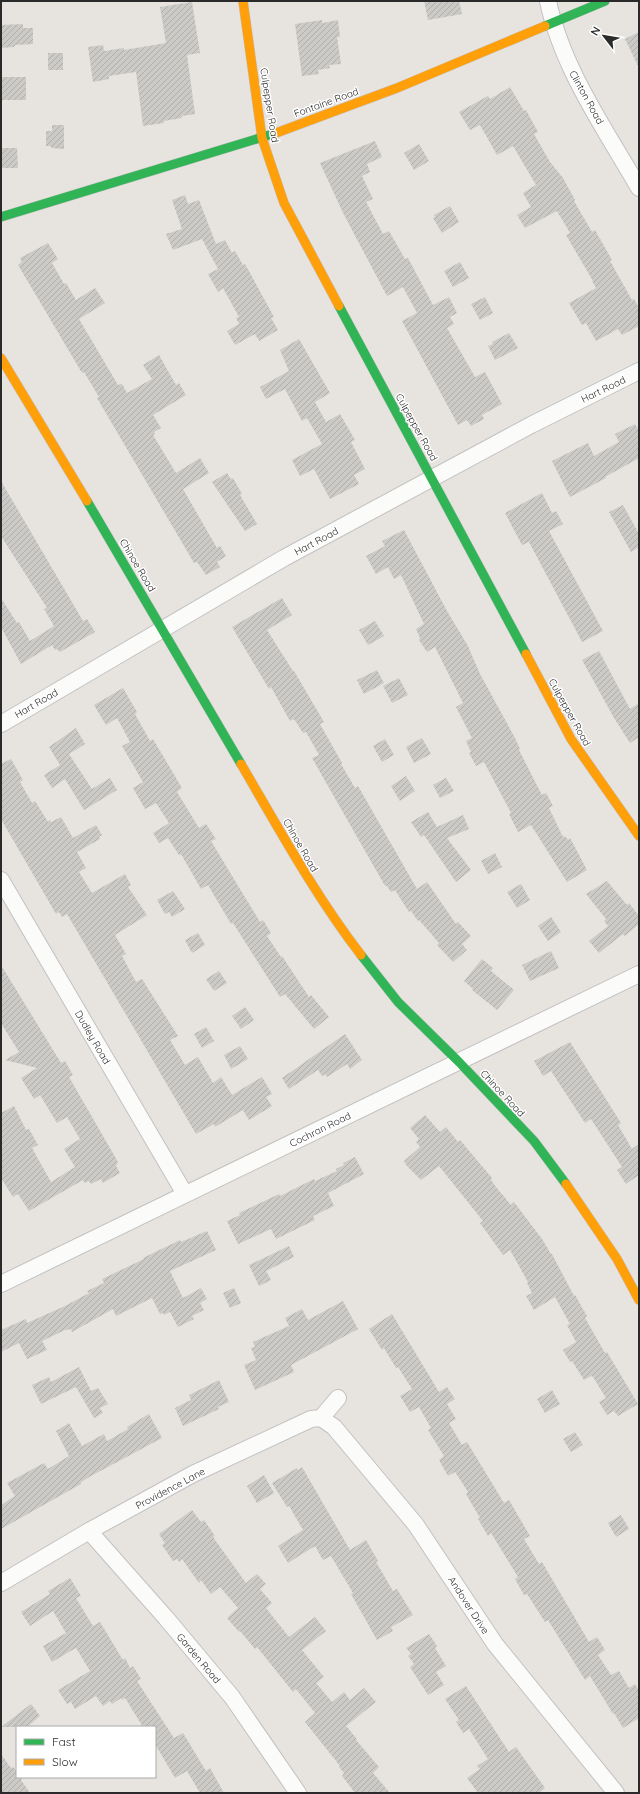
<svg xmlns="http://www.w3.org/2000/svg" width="640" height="1794" font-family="Quicksand,sans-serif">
<defs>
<pattern id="building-hatch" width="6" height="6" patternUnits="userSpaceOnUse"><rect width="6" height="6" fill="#cccac7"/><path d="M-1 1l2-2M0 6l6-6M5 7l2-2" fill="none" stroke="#afaeab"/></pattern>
</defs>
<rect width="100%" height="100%" fill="#e7e4e0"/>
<g fill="url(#building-hatch)">
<path d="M424,1H459L462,14L428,20Z"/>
<path d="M192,2L200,53L187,55L195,114L182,116V118L164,121V123L143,126L136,72L109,76V79L93,82L88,47L103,45L104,51L124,48V50L166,43L160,7Z"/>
<path d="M322,20V23L338,20L340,37H337L341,64L329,65L330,68L318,70L319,74L302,76L295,24Z"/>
<path d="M23,24V28H33V44L15,45L14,47L1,48V25Z"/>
<path d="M639,32V68L625,39Z"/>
<rect x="48" y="53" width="15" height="17"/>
<rect x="1" y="77" width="25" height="23"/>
<path d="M510,87L524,111L526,110L538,132L534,134L550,162L563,178L575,200L574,201L592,232L595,230L612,260L610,261L632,300L634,299L639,308V326L622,335L618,329L596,341L586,323L582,325L569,303L596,288L592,281H593L566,235L570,233L557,211L525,228L517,215L531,207L523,193L536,185L513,146L497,155L480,125L470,130L459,112L488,96L490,99Z"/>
<path d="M52,125H64V149L51,148V146H46V131H52Z"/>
<path d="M375,141L382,157L367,164L370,172L362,176L373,199L366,202L383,234L389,231L405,259L408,258L433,305L449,297L457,313L450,317L454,324L447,328L475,377L485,372L502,404L482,415L484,419L471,426L467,420L458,425L402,321L417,313L403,287L387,296L343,213L320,163Z"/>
<path d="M419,144L429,161L414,170L404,153Z"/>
<path d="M1,148H17L18,168H1Z"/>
<path d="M185,195L188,204L199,200L216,244L225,240L232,253L235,251L243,265L245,264L274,317L271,318L278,330L259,341L255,334L235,345L227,331L239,324L236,318L239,317L223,288L218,292L208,274L218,269L202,239L173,250L166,234L182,229L172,200Z"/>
<path d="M450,206L459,222L442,233L433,218L435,217L434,215Z"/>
<path d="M48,243L58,259L52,263L64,284L66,283L76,300L95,288L105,303L79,319L118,385L122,384L127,393L152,379L143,365L159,355L176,385L179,383L186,395L153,415L161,428L154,432L155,434L153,435L176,473L200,458L209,473L183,489L217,548L220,546L226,556L217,562L220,567L206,575L197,562L194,563L97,398L99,397L84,372L82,373L18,265L22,262L20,258Z"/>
<path d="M460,262L469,278L453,287L444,271Z"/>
<path d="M485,297L493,313L480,320L471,304Z"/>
<path d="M509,333L518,348L495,360L488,346L493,344L492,342Z"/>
<path d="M299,339L330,393L315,402L326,422L340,414L355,440L351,442L365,469L354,475L359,484L330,499L314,469L300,476L292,460L322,444L307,418L302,421L285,389L266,399L260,387L289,371L280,350Z"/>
<path d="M635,424L639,431V458L605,477L606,478L570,497L552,461L588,443L594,456L619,442L615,434Z"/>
<path d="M227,473L231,479L233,478L242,494L240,495L257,524L245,531L212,482Z"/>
<path d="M1,481L83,621L87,619L95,632L60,652L57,649L55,650L52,645L21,664L1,627V598L17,623L19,622L30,641L54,626L44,609L47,608L1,536Z"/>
<path d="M542,493L552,513L556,511L563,524L549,531L603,631L582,642L529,542L522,545L505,513Z"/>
<path d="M623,505L639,534V547L631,552L609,512Z"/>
<path d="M404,530L447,611L468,646L480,674L515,738L520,749L519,750L542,795L546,793L553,806L549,808L563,837L565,836L568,840L570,838L587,870L567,882L531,825L518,832L509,814L511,813L484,762L476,766L469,753L471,752L466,741L472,738L456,707L463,703L435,647L427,652L419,640L420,638L416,629L424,624L401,575L394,579L388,567L376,574L366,556L385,546L382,541Z"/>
<path d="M282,598L292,615L267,630L293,671H294L324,722L320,724L342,763L341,764L355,788L358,786L417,889L427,882L456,924L458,922L471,936L462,944L467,950L453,962L437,945L439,943L419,920L418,921L411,911L409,912L395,890L391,892L386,885L385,886L312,758L319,755L306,732L303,733L294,719L290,721L271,687L269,689L232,627Z"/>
<path d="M375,621L384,636L368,645L359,630Z"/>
<path d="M599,651L630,709L639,703V737L630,743L614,718L582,660Z"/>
<path d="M377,670L384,683L364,694L357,680Z"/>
<path d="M399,678L408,695L392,703L383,686Z"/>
<path d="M123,688L137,712L135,714L150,741L153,739L182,788L177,792L199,828L206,824L216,839L211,841L260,922L263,920L271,933L267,936L281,957L282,956L309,997L311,995L329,1017L314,1029L285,994L280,997L233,923L231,924L208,885L201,889L181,854L179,855L168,838L159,843L153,833L169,823L156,803L145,809L133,788L143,782L122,746L130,742L117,718L106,725L94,705Z"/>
<path d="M76,728L85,744L69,754L92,789L110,778L117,790L84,810L65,779L52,788L44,775L60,765L49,747Z"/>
<path d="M422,738L431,754L414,763L406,747Z"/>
<path d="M385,739L394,755L382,762L373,746Z"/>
<path d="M11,759L23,780L20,782L32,803L35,801L48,822L50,820L51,822L61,817L73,838L96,825L102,835L99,837L100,839L77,852L86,868L79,872L92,893L125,874L131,885L128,887L147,915L115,935L126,954L122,956L136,982L142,979L178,1036L170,1040L185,1065L198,1057L213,1083L221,1077L232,1095L262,1077L272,1094L266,1097L272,1106L249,1120L243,1110L215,1127L214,1124L196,1134L67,914L62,917L59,912L56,914L1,819V764Z"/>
<path d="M406,776L415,791L400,801L391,786Z"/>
<path d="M446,778L454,791L440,798L433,785Z"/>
<path d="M428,812L437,827L463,815L469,829L447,838L471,870L456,882L424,835L421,837L411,822Z"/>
<path d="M495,853L502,867L488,874L481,861Z"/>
<path d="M607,881L627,905L629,903L639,916V924L625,936L623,934L599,953L589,941L608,926L604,921L606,919L586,894Z"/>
<path d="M521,884L530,900L517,908L507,892Z"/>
<path d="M173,891L185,909L172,917L169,912L165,914L157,900Z"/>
<path d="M551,917L561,932L548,941L538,926Z"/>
<path d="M198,933L205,945L192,953L185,940Z"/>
<path d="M551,951L559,968L530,981L522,965Z"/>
<path d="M482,959L493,968L491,971L514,990L497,1010L472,990L473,989L464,981Z"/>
<path d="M1,965L61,1063L65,1061L73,1075L69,1077L118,1162L116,1166L120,1173L103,1183L101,1179L91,1184L89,1181L85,1183L83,1180L29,1211L18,1194L13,1197L1,1178V1113L14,1106L26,1130L29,1129L38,1145L32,1148L51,1182L75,1167L64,1149L80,1139L67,1117L57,1123L40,1095L34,1099L21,1078L37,1068L5,1060L19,1052L1,1023Z"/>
<path d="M219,971L227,983L214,991L206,979Z"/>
<path d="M245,1007L254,1020L241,1029L232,1016Z"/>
<path d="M206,1027L214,1041L202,1048L194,1034Z"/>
<path d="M345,1034L362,1060L350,1069L347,1064L327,1077L325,1074L322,1076L318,1070L289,1089L282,1078Z"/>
<path d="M570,1042L621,1123L618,1125L632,1149L639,1144V1175L626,1184L617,1170L622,1167L591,1119L585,1123L551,1071L543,1076L534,1061Z"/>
<path d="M240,1046L248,1059L231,1069L224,1055Z"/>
<path d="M425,1115L440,1132L446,1127L458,1142L460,1140L492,1178L491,1180L496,1187L511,1205L514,1202L542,1239L551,1254H552L574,1296L575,1295L587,1316L585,1318L605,1353L607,1352L638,1404L618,1416L614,1411L607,1415L599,1402L606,1398L593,1377L591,1376L584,1380L572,1361L570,1362L563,1350L576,1342L567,1325L570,1324L555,1297L534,1310L526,1296L532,1293L527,1283L528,1282L510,1250L503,1255L480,1223L483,1221L439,1166L421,1180L407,1166L404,1161L420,1147L416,1142L419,1139L410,1128Z"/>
<path d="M355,1157L364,1174L328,1193L334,1206L313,1216L315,1220L276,1239L271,1229L238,1244L227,1221L240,1215L239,1213L279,1194L280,1196L314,1179L315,1181L337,1171L336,1169L344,1165L343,1163Z"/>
<path d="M207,1231L216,1250L170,1271L183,1298L201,1288L207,1299L200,1303L204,1310L192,1316L194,1319L178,1327L170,1312L164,1315L163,1313L160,1314L152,1298L116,1316L113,1309L72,1332L71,1329L65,1330L42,1341L47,1350L27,1359L19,1343L1,1352V1330L26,1319L27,1323L65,1306L89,1293L87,1291L104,1283L102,1279L144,1259L143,1258L180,1240L181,1242Z"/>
<path d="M289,1246L294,1257L266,1271L271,1280L259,1286L249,1265Z"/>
<path d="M234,1288L241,1303L230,1308L223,1293Z"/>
<path d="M343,1301L358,1329L291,1365L294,1372L255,1390L244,1365L256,1360L251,1348L255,1347L253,1342L289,1326L285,1318L302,1309L308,1320Z"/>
<path d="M392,1314L439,1392L447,1387L455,1399L447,1404L456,1419L449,1423L462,1445L467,1442L504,1503L509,1500L530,1536L524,1539L539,1564L542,1562L589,1642L597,1637L605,1650L598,1655L611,1675L619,1671L629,1688L635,1684L639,1691V1718L623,1728L614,1713L613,1714L590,1676L585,1680L548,1620L545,1622L527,1594L524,1595L515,1579L518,1577L491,1533L488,1536L478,1519L480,1518L466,1494L468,1492L455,1472L448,1476L439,1460L444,1456L428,1430L431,1428L419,1407L410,1412L400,1396L412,1389L398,1367L396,1368L384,1348L382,1350L369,1329Z"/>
<path d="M79,1367L91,1391L98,1388L108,1404L100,1408L103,1413L94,1418L76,1387L41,1404L32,1385L49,1377L51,1382Z"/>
<path d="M219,1380L229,1402L218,1407L219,1409L183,1426L175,1408L191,1400L189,1395Z"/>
<path d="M552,1390L560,1404L545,1413L537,1399Z"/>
<path d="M149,1414L162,1438L91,1476L81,1482V1484L1,1529V1505L15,1496L7,1483L44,1463L48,1469L69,1456L56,1431L69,1423L82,1446L104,1434L107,1441L128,1429L127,1427Z"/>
<path d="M575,1432L583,1445L571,1452L563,1439Z"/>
<path d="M302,1467L350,1550L366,1540L378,1561L376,1562L393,1591L397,1589L413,1615L391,1627L393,1631L377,1640L351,1594L353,1593L331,1556L323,1560L315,1546L288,1563L278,1546L303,1530L289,1506L287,1507L272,1483L297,1468L298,1470Z"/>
<path d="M264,1475L274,1493L257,1503L247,1486Z"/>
<path d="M192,1510L201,1522L204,1520L215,1536L213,1537L246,1583L257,1574L266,1584L260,1589L272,1603L266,1608L289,1637L315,1617L326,1631L302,1650L324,1677L316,1683L332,1702L344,1692L350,1700L364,1688L376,1702L346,1726L357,1739L356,1740L379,1767L373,1773L390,1793H355L342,1776L344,1773L339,1767L340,1766L305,1722L315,1713L296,1689L293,1692L257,1647L255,1649L240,1631L239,1632L227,1618L238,1608L220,1587L211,1594L201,1580L199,1583L182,1559L179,1562L177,1559L173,1561L162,1545L165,1543L159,1534Z"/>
<path d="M621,1515L629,1529L616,1537L608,1523Z"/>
<path d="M70,1578L81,1596L76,1598L93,1626L100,1622L123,1660L125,1658L130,1668L133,1666L141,1679L137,1681L174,1738L183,1733L206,1771L210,1768L224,1793H200L187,1771L175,1778L155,1744V1727H143L125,1698L122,1700L121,1698L112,1704L110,1701L103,1706L96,1696L75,1709L71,1702L67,1704L58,1690L90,1671L76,1648L52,1662L43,1646L66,1633L53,1611L30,1626L21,1612L50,1594L48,1591Z"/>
<path d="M429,1634L437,1646L435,1648L446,1666L436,1672L444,1685L428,1695L410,1667L414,1664L408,1656L411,1654L406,1648Z"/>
<path d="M466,1686L509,1752L516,1747L545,1788L539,1793H478L467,1778L480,1769L477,1766L488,1759L469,1729L463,1733L456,1722L459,1720L445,1699Z"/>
<path d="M31,1704L40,1716L27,1727H1Z"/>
<path d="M1,1754L11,1768L13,1767L17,1772V1777H20L22,1779L21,1780L30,1793H1Z"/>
</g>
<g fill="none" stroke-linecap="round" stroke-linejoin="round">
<defs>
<g id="street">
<path d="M548,1C562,68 605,129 639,188"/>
<path d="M1,724L284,558L531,425L639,371"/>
<path d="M1,880L185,1194"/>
<path d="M1,1284L639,974"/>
<path d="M321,1418L334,1427L416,1525L495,1644L616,1793"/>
<path d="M89,1531L166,1618L232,1697L298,1793"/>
<path d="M1,1583L89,1531L193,1474L311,1419L321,1418L338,1398"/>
</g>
<g id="fast">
<path d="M545,26L605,1"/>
<path d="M1,217L276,133"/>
<path d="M339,306L526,654"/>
<path d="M87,501L241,764"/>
<path d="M361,955L398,1002L459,1062L534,1141L566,1184"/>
</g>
<g id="slow">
<path d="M243,1L262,138L284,203L339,306"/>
<path d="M276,133L397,88L545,26"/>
<path d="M1,358L87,501"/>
<path d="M526,654L571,739L639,836"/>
<path d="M241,764C279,829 315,895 361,955"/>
<path d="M566,1184L617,1259L639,1300"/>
</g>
</defs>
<use href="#street" stroke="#c2c1c1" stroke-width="18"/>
<use href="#fast" stroke="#c2c1c1" stroke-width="10"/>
<use href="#slow" stroke="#c2c1c1" stroke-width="10"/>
<use href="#street" stroke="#fbfbfa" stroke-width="16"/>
<use href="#fast" stroke="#30b455" stroke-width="9"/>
<use href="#slow" stroke="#ff9f0a" stroke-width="9"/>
</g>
<g text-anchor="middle" stroke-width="3" stroke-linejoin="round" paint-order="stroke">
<g font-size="10" fill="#2a2a2a" stroke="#fff">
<text transform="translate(587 97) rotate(61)" y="4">Clinton Road</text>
<text transform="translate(326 102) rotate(-20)" y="4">Fontaine Road</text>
<text transform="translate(270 105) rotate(81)" y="4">Culpepper Road</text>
<text transform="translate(603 389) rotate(-26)" y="4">Hart Road</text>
<text transform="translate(417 427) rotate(61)" y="4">Culpepper Road</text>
<text transform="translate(316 541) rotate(-28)" y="4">Hart Road</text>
<text transform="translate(138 565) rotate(59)" y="4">Chinoe Road</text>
<text transform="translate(36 703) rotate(-30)" y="4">Hart Road</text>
<text transform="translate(570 712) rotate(61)" y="4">Culpepper Road</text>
<text transform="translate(301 845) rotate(60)" y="4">Chinoe Road</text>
<text transform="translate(93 1037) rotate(60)" y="4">Dudley Road</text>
<text transform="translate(503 1093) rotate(47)" y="4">Chinoe Road</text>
<text transform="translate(320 1129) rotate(-26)" y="4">Cochran Road</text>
<text transform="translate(170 1488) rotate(-28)" y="4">Providence Lane</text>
<text transform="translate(469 1605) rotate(57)" y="4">Andover Drive</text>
<text transform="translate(199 1658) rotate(50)" y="4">Garden Road</text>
</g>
</g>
<rect width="640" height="1794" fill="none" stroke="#2a2a2a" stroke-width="4"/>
<rect x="16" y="1726" width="140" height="52" fill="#ffffff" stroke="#aaaaaa"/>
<rect x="24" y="1739" width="20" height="6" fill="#30b455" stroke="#aaaaaa"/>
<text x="52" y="1746" font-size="12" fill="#2a2a2a">Fast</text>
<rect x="24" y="1759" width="20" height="6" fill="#ff9f0a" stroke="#aaaaaa"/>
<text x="52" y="1766" font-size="12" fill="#2a2a2a">Slow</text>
<g transform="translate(604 36) rotate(301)" stroke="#ffffff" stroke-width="3" paint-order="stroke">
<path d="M0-3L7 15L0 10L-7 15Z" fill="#2a2a2a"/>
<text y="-6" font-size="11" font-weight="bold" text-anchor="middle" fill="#2a2a2a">N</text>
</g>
</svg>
